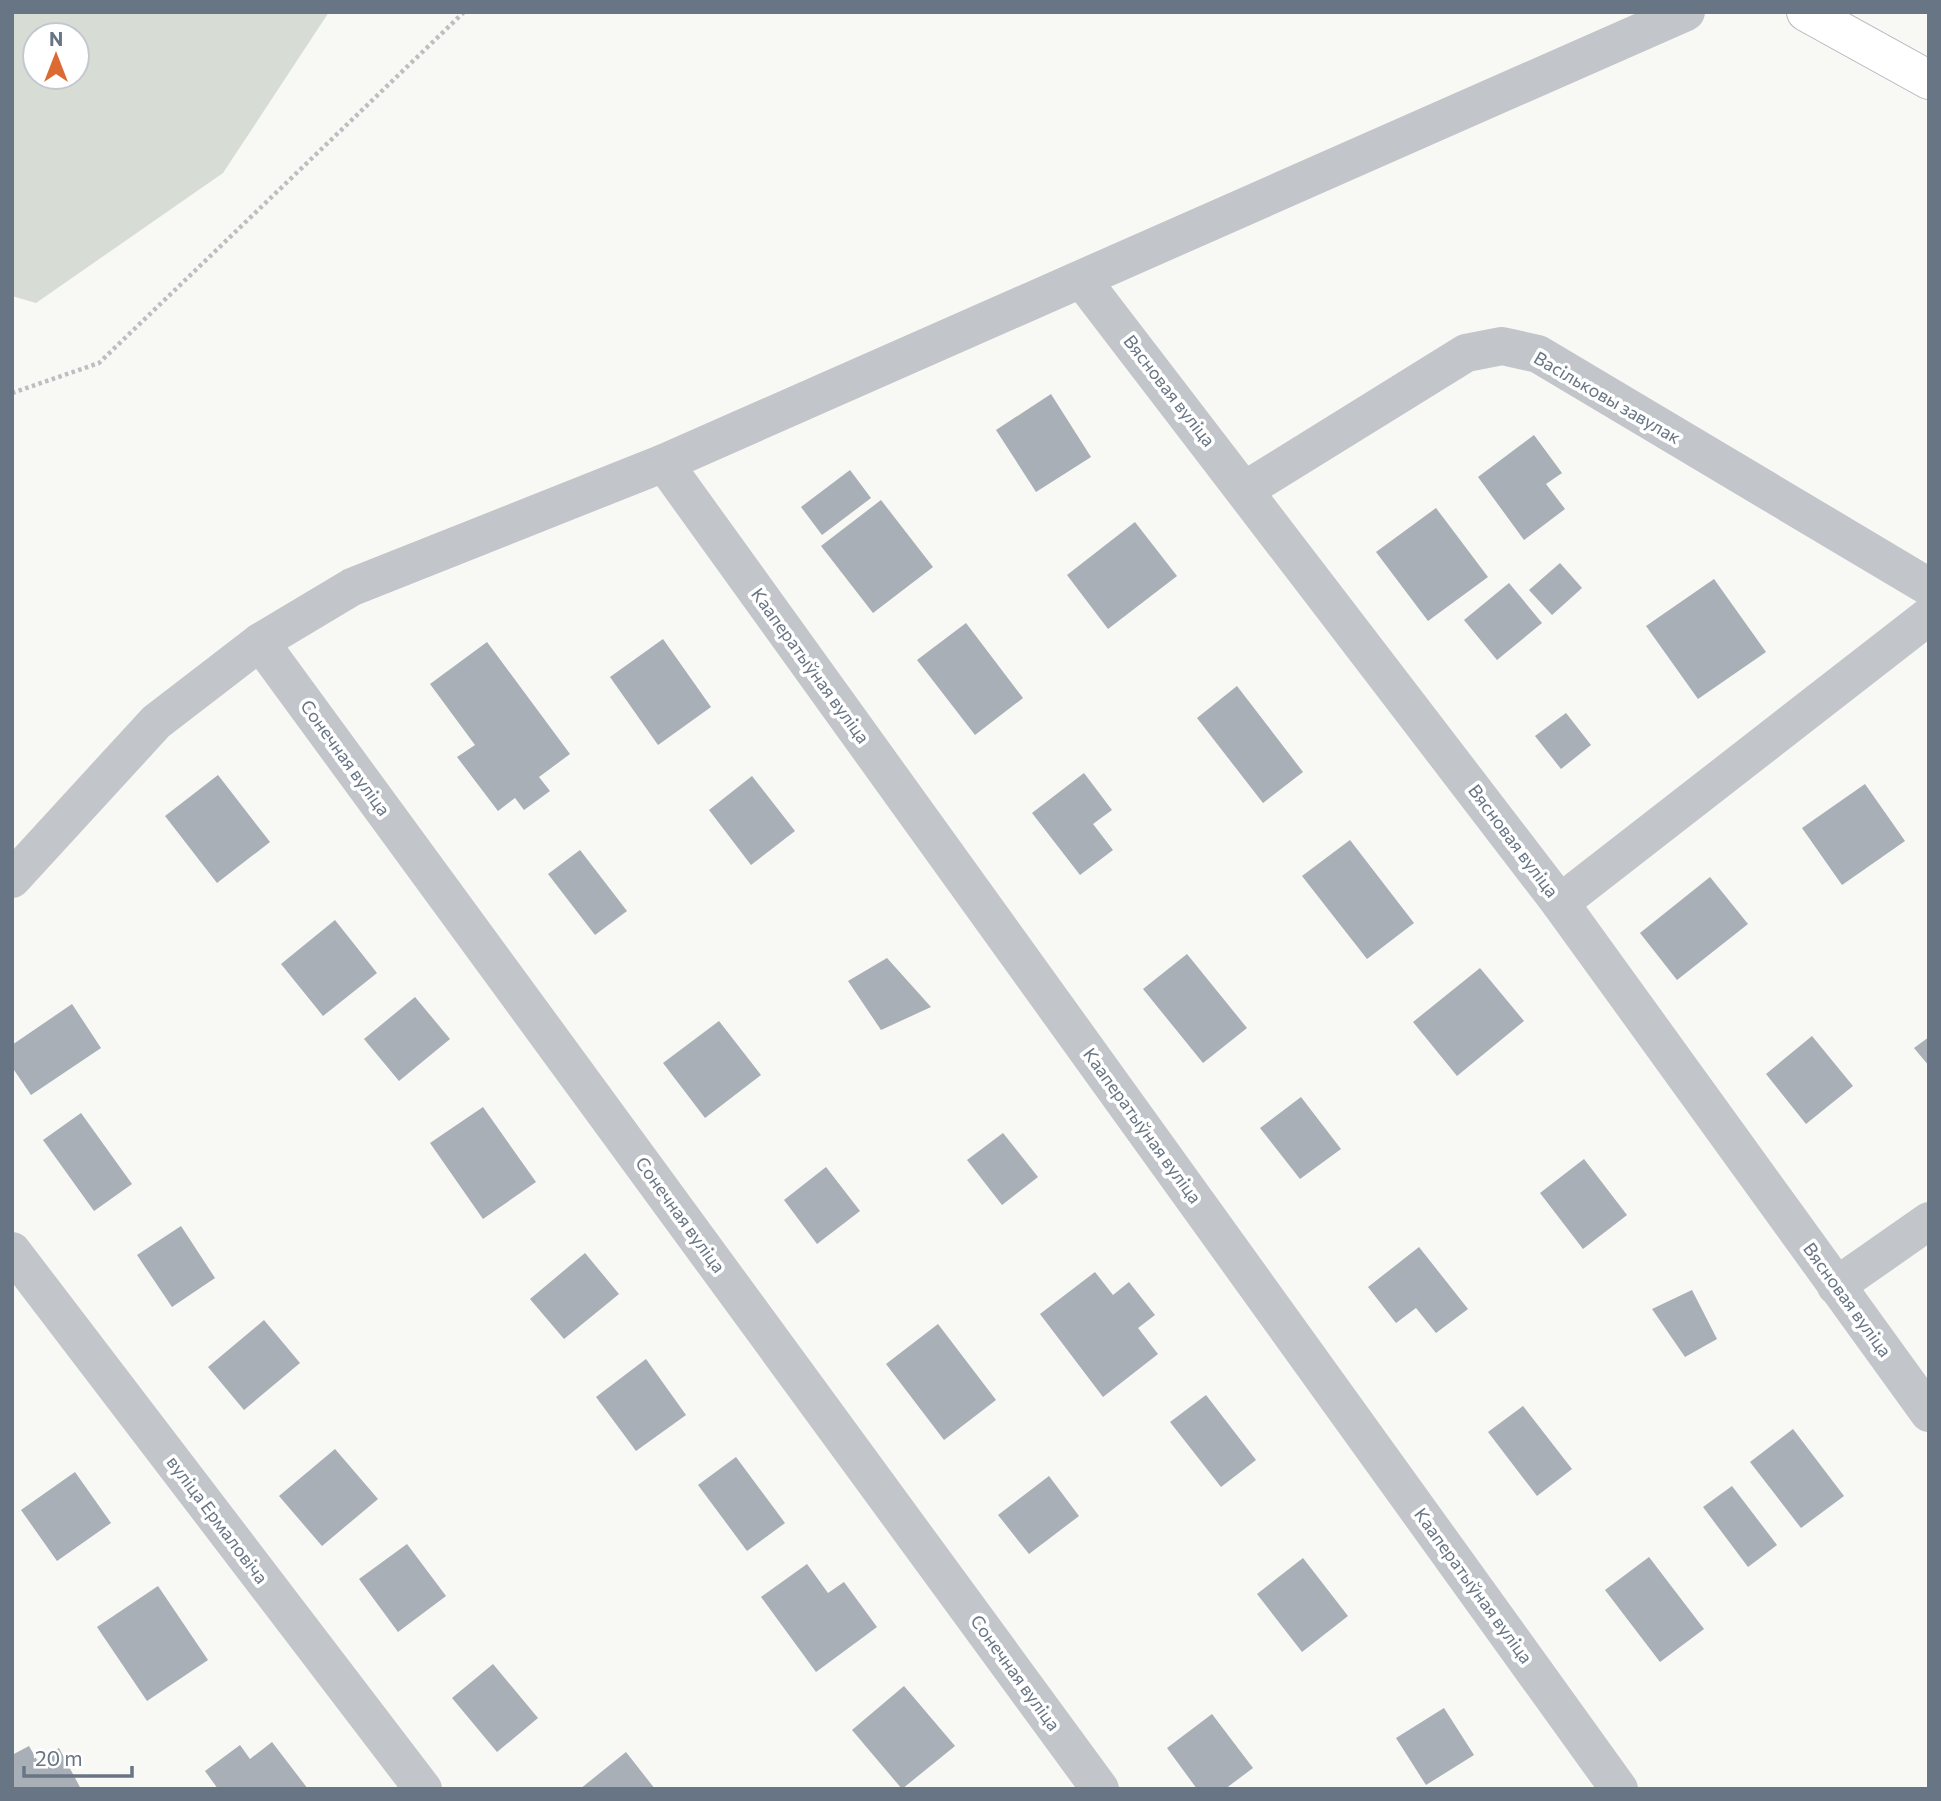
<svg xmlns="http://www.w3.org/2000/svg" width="1941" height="1801" font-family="Commissioner,sans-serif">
<rect width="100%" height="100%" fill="#f8f8f5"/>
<path fill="#d7ddd5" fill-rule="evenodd" d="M12,12H329L223,173L36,303L12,296ZM35,35H77V77H35Z"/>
<g fill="#a8afb6">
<path d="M1051,394L1091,457L1036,492L996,430Z"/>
<path d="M1534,435L1562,473L1546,484L1565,509L1524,540L1478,477Z"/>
<path d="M850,470L871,498L822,535L801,507Z"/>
<path d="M881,500L933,567L873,613L821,546Z"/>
<path d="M1436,508L1488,577L1428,621L1376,552Z"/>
<path d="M1135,522L1177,576L1108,629L1067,575Z"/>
<path d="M1560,563L1582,588L1552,615L1529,590Z"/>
<path d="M1714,579L1766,652L1698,699L1646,626Z"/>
<path d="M1509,583L1542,623L1497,660L1464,620Z"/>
<path d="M966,623L1023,698L975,735L917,660Z"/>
<path d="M663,639L711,707L658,745L610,677Z"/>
<path d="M487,642L570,754L539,777L550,791L524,810L515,798L498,811L457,757L475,745L430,684Z"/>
<path d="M1237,686L1303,772L1263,803L1197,718Z"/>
<path d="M1566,713L1591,745L1561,769L1535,736Z"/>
<path d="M1084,773L1112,810L1093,824L1113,850L1080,875L1032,813Z"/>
<path d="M218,775L270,842L217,883L165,816Z"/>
<path d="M752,776L795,831L751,865L709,810Z"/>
<path d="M1865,784L1905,841L1842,885L1802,828Z"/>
<path d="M1350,840L1414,923L1367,959L1302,876Z"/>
<path d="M580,850L627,911L595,935L548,874Z"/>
<path d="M1710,877L1748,924L1677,980L1640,933Z"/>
<path d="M335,920L377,973L323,1016L281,964Z"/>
<path d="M1187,954L1247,1028L1203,1063L1143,989Z"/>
<path d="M887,958L931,1007L881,1030L848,981Z"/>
<path d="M1480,968L1524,1021L1457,1076L1413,1022Z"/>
<path d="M415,997L450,1039L399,1081L364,1039Z"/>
<path d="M72,1004L101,1048L31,1095L12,1067V1045Z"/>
<path d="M719,1021L761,1075L705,1118L663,1063Z"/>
<path d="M1812,1036L1853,1086L1806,1124L1766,1074Z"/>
<path d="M1929,1037V1066L1914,1048Z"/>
<path d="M1301,1097L1341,1149L1300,1179L1260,1128Z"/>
<path d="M483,1107L536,1182L483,1219L430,1143Z"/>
<path d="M81,1113L132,1184L94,1211L43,1140Z"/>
<path d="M1003,1133L1038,1177L1002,1205L967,1160Z"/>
<path d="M1584,1159L1627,1215L1583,1249L1540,1193Z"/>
<path d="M826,1167L860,1211L817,1244L784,1200Z"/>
<path d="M181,1226L215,1278L172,1307L137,1255Z"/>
<path d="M1419,1247L1468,1309L1436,1333L1416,1308L1396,1323L1368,1287Z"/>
<path d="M585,1253L619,1294L564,1339L530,1299Z"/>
<path d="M1095,1272L1113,1295L1129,1282L1155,1315L1138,1328L1158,1354L1103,1397L1040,1314Z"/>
<path d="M1692,1290L1717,1339L1685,1357L1652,1309Z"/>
<path d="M264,1320L300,1363L244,1410L208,1367Z"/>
<path d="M938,1324L996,1400L944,1440L886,1364Z"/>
<path d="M646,1359L686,1415L636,1451L596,1397Z"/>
<path d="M1206,1395L1256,1460L1221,1487L1170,1422Z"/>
<path d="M1523,1406L1572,1469L1537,1496L1488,1432Z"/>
<path d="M1793,1429L1844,1496L1801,1528L1750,1462Z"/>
<path d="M335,1449L378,1499L322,1546L279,1496Z"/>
<path d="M736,1457L785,1523L747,1551L698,1485Z"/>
<path d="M75,1472L111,1523L57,1561L21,1510Z"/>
<path d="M1049,1476L1079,1516L1029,1554L998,1515Z"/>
<path d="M1732,1486L1777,1545L1748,1567L1703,1507Z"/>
<path d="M407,1544L446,1596L398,1632L359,1579Z"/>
<path d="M1649,1557L1704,1629L1660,1662L1605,1590Z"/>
<path d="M1303,1558L1348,1616L1302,1652L1257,1594Z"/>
<path d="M807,1564L828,1593L844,1582L877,1627L816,1672L761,1597Z"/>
<path d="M158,1586L208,1660L147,1701L97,1627Z"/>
<path d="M493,1664L538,1718L497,1752L452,1698Z"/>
<path d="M904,1686L955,1746L902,1789L852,1730Z"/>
<path d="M1444,1708L1474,1755L1426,1785L1396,1738Z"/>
<path d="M1212,1714L1253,1768L1225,1789H1197L1167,1748Z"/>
<path d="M272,1742L308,1789H218L205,1771L240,1745L250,1759Z"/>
<path d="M29,1746L37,1760L59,1748L81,1789H12V1755Z"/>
<path d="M626,1752L655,1789H580Z"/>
</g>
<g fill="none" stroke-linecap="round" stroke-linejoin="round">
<defs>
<path id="secondary" d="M1806,12L1929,80"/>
</defs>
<use href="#secondary" stroke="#b4b8be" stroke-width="40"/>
<path stroke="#bcbec1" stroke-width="4.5" stroke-dasharray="3.5 3.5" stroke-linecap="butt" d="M12,393L99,363L464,12"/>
<g stroke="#c2c5c9" stroke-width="38">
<path d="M1083,281L1560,903L1929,1413"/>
<path d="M664,463L1619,1789"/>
<path d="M1245,490L1466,353L1502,346L1538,354L1929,587"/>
<path d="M260,642L1100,1789"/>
<path d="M12,879L156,722L260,642L352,587L664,463L1686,12"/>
<path d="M1560,903L1929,616"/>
<path d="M12,1251L423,1789"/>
<path d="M1836,1286L1929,1221"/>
</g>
<use href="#secondary" stroke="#fff" stroke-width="38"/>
</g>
<g text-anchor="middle" stroke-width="7" stroke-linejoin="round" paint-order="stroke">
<g font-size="18" fill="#687585" stroke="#fff">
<text transform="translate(1169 391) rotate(52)" y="6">Вясновая вуліца</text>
<text transform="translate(1607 398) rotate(30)" y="6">Васільковы завулак</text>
<text transform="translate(810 666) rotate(54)" y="6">Кааператыўная вуліца</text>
<text transform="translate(345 758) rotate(54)" y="6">Сонечная вуліца</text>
<text transform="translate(1513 841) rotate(53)" y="6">Вясновая вуліца</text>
<text transform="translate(1142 1126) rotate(54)" y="6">Кааператыўная вуліца</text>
<text transform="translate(680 1215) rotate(54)" y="6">Сонечная вуліца</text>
<text transform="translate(1847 1300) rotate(54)" y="6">Вясновая вуліца</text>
<text transform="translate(217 1520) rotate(53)" y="6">вуліца Ермаловіча</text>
<text transform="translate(1473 1586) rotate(54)" y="6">Кааператыўная вуліца</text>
<text transform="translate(1015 1673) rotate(54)" y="6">Сонечная вуліца</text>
</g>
</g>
<rect width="1941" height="1801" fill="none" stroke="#687585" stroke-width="28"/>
<g transform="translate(56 56)"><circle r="33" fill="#ffffff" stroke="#c3c8ce" stroke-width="2"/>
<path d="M0-5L12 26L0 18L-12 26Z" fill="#db6b32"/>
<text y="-10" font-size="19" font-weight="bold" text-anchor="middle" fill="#687585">N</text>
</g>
<path d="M24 1766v10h108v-10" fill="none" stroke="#687585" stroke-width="3.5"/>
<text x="35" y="1766" font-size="21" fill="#687585" stroke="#ffffff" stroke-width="5" paint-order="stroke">20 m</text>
</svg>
